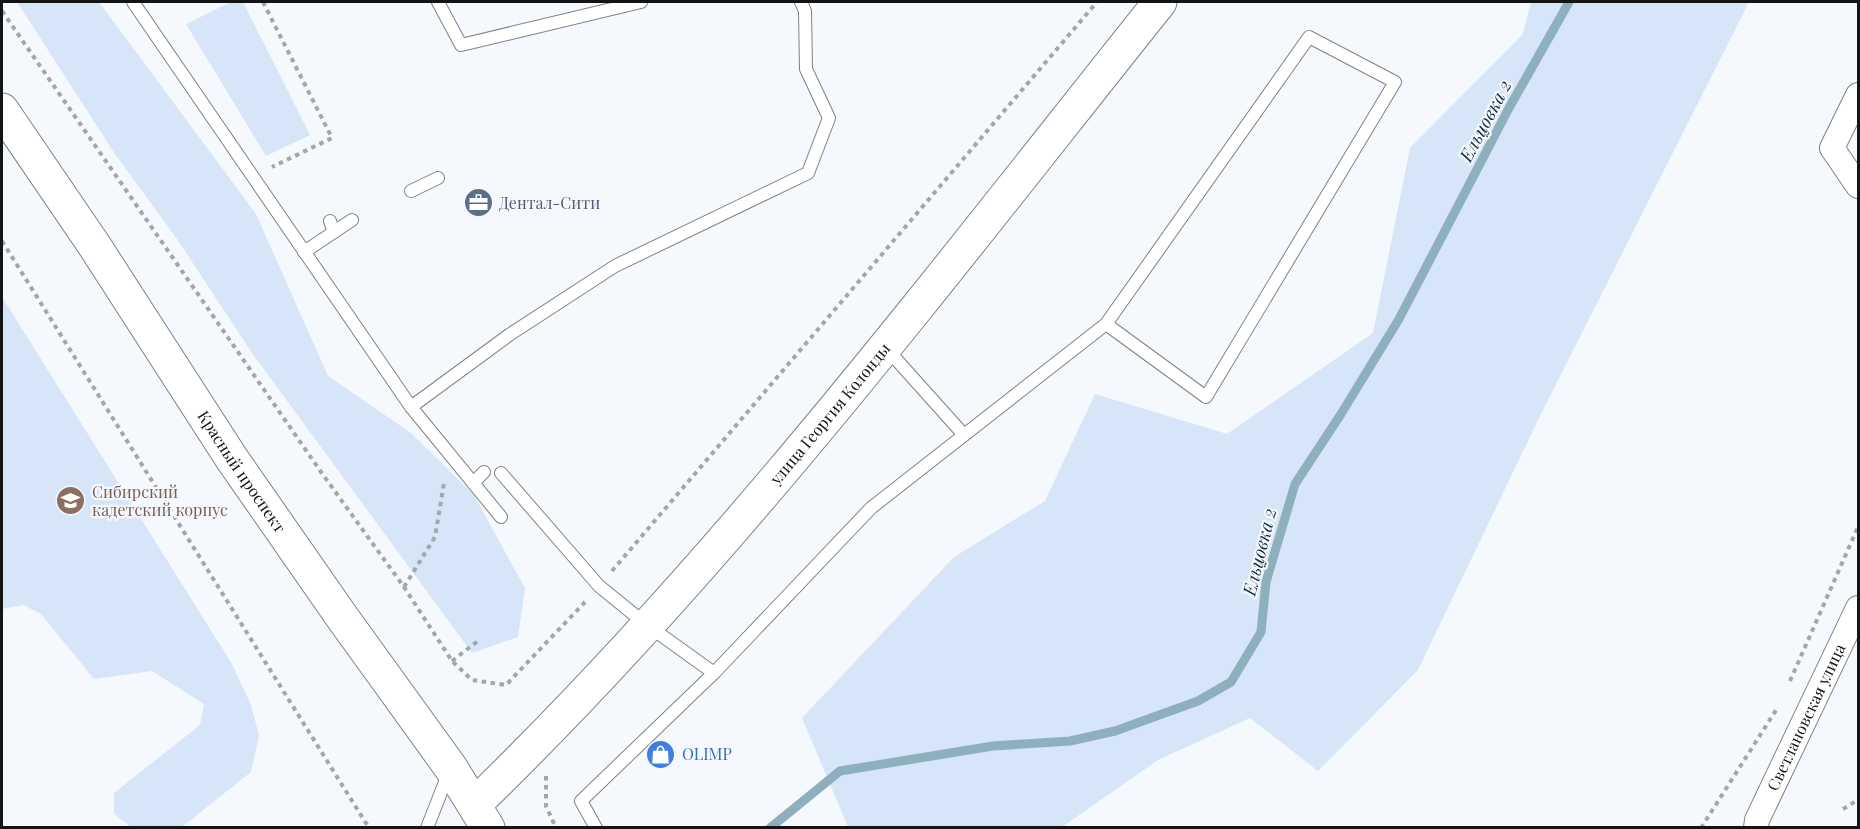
<svg xmlns="http://www.w3.org/2000/svg" width="1860" height="829" font-family="'Playfair Display',serif">
<rect width="100%" height="100%" fill="#f5f8fc"/>
<g fill="#d6e6f8">
<path d="M17,2H99L256,214L328,376L411,433L474,495L525,588L518,637L472,653L252,353L177,239L115,154Z"/>
<path d="M231,2H243L310,135L266,156L186,24Z"/>
<path d="M1531,2H1749L1539,418L1418,670L1318,771L1250,718L1158,760L1062,827H848L802,718L954,557L1045,501L1095,394L1227,434L1373,333L1410,148L1523,34Z"/>
<path d="M2,297L232,664L251,705L259,735L251,772L182,827H131L114,814V793L200,725L204,704L152,671L94,679L41,614L23,605L2,609Z"/>
</g>
<g fill="none" stroke-linecap="round" stroke-linejoin="round">
<path stroke="#8dafbe" stroke-width="9" d="M770,828L840,771L993,746L1070,741L1115,731L1198,701L1231,682L1261,632L1266,582L1295,484L1341,414L1399,319L1509,108L1569,2"/>
<defs>
<g id="service">
<path d="M133,2L411,407L509,335L615,266L808,173L829,118L806,69L805,11L801,2"/>
<path d="M438,2L461,45L641,2"/>
<path d="M411,191L438,178"/>
<path d="M330,221L334,232"/>
<path d="M304,252L352,220"/>
<path d="M886,348L964,435"/>
<path d="M411,407L501,517"/>
<path d="M501,473L599,586L647,625L714,673"/>
<path d="M473,483L484,472"/>
<path d="M427,828L449,772"/>
<path d="M596,828L581,801L714,673L871,508L1106,324L1309,37L1395,82L1206,397L1106,324"/>
</g>
<g id="minor">
<path d="M1858,95L1832,148L1858,186"/>
<path id="s1" d="M1756,828L1757,820L1858,608"/>
</g>
<g id="secondary">
<path id="s2" d="M2,110L94,245L232,459L342,617L451,768L488,828"/>
<path id="s3" d="M475,804C728,559 941,276 1160,2"/>
</g>
</defs>
<use href="#service" stroke="#7f8285" stroke-width="14"/>
<use href="#minor" stroke="#7f8285" stroke-width="26"/>
<use href="#secondary" stroke="#7f8285" stroke-width="35"/>
<g stroke="#a4a7aa" stroke-width="4" stroke-dasharray="4.5 4.5" stroke-linecap="butt">
<path d="M263,2L332,138L272,167"/>
<path d="M2,11L321,472L404,587L452,661L472,680L506,685L585,602"/>
<path d="M2,241L369,828"/>
<path d="M612,571L1097,2"/>
<path d="M404,587L435,537L444,483"/>
<path d="M452,661L478,641"/>
<path d="M1790,681L1858,527"/>
<path d="M546,776V806L556,828"/>
<path d="M1843,809L1858,800"/>
<path d="M1701,828L1778,707"/>
</g>
<use href="#service" stroke="#fff" stroke-width="12"/>
<use href="#minor" stroke="#fff" stroke-width="24"/>
<use href="#secondary" stroke="#fff" stroke-width="33"/>
</g>
<defs>
<symbol id="office-disc" viewBox="-11 -11 22 22"><circle r="9.5" fill="#5c6f8a" stroke="#f5f8fc"/><path d="M-6-3h4V-5.5h4V-3h4V5H-6ZM-1-4.5V-3h2v-1.5ZM-6 0V1H6V0Z" fill="#fff"/></symbol>
<symbol id="school-disc" viewBox="-11 -11 22 22"><circle r="9.5" fill="#8d6e63" stroke="#f5f8fc"/><path d="M0-5L7-2L0 1L-7-2ZM-4 1L0 2.5L4 1V4Q0 6-4 4Z" fill="#fff"/></symbol>
<symbol id="shop-disc" viewBox="-11 -11 22 22"><circle r="9.5" fill="#3f7fe0" stroke="#f5f8fc"/><path d="M-5-2.5h2.3a2.7 3.5 0 0 1 5.4 0H5L5.5 6h-11ZM-1.5-2.5h3a1.5 2.3 0 0 0-3 0Z" fill="#fff"/></symbol>
</defs>
<g fill-rule="evenodd">
<use href="#office-disc" x="462" y="186" width="33" height="33"/>
<use href="#school-disc" x="54" y="484" width="33" height="33"/>
<use href="#shop-disc" x="644" y="738" width="33" height="33"/>
</g>
<g text-anchor="middle" stroke-width="4.5" stroke-linejoin="round" paint-order="stroke">
<g font-size="16" fill="#4e5e75" stroke="#f5f8fc" text-anchor="start">
<text x="499" y="209">Дентал-Сити</text>
</g>
<g font-size="16" fill="#131415" stroke="#f5f8fc">
<text dy="6" stroke="none"><textPath href="#s3" startOffset="528">улица Георгия Колонды</textPath></text>
<text dy="6" stroke="none"><textPath href="#s2" startOffset="434">Красный проспект</textPath></text>
<text dy="6" stroke="none"><textPath href="#s1" startOffset="122">Светлановская улица</textPath></text>
</g>
<g font-size="16" fill="#785e54" stroke="#f5f8fc" text-anchor="start">
<text x="92" y="498">Сибирский<tspan x="92" dy="18">кадетский корпус</tspan></text>
</g>
<g font-size="16" fill="#366cbe" stroke="#f5f8fc" text-anchor="start">
<text x="682" y="760">OLIMP</text>
</g>
<g font-size="18" font-style="italic" fill="#0d2e3a" stroke="#f5f8fc">
<text transform="translate(1486 121) rotate(-62)" y="6">Ельцовка 2</text>
<text transform="translate(1260 552) rotate(-76)" y="6">Ельцовка 2</text>
</g>
</g>
<rect width="1860" height="829" fill="none" stroke="#131415" stroke-width="6"/>
</svg>
